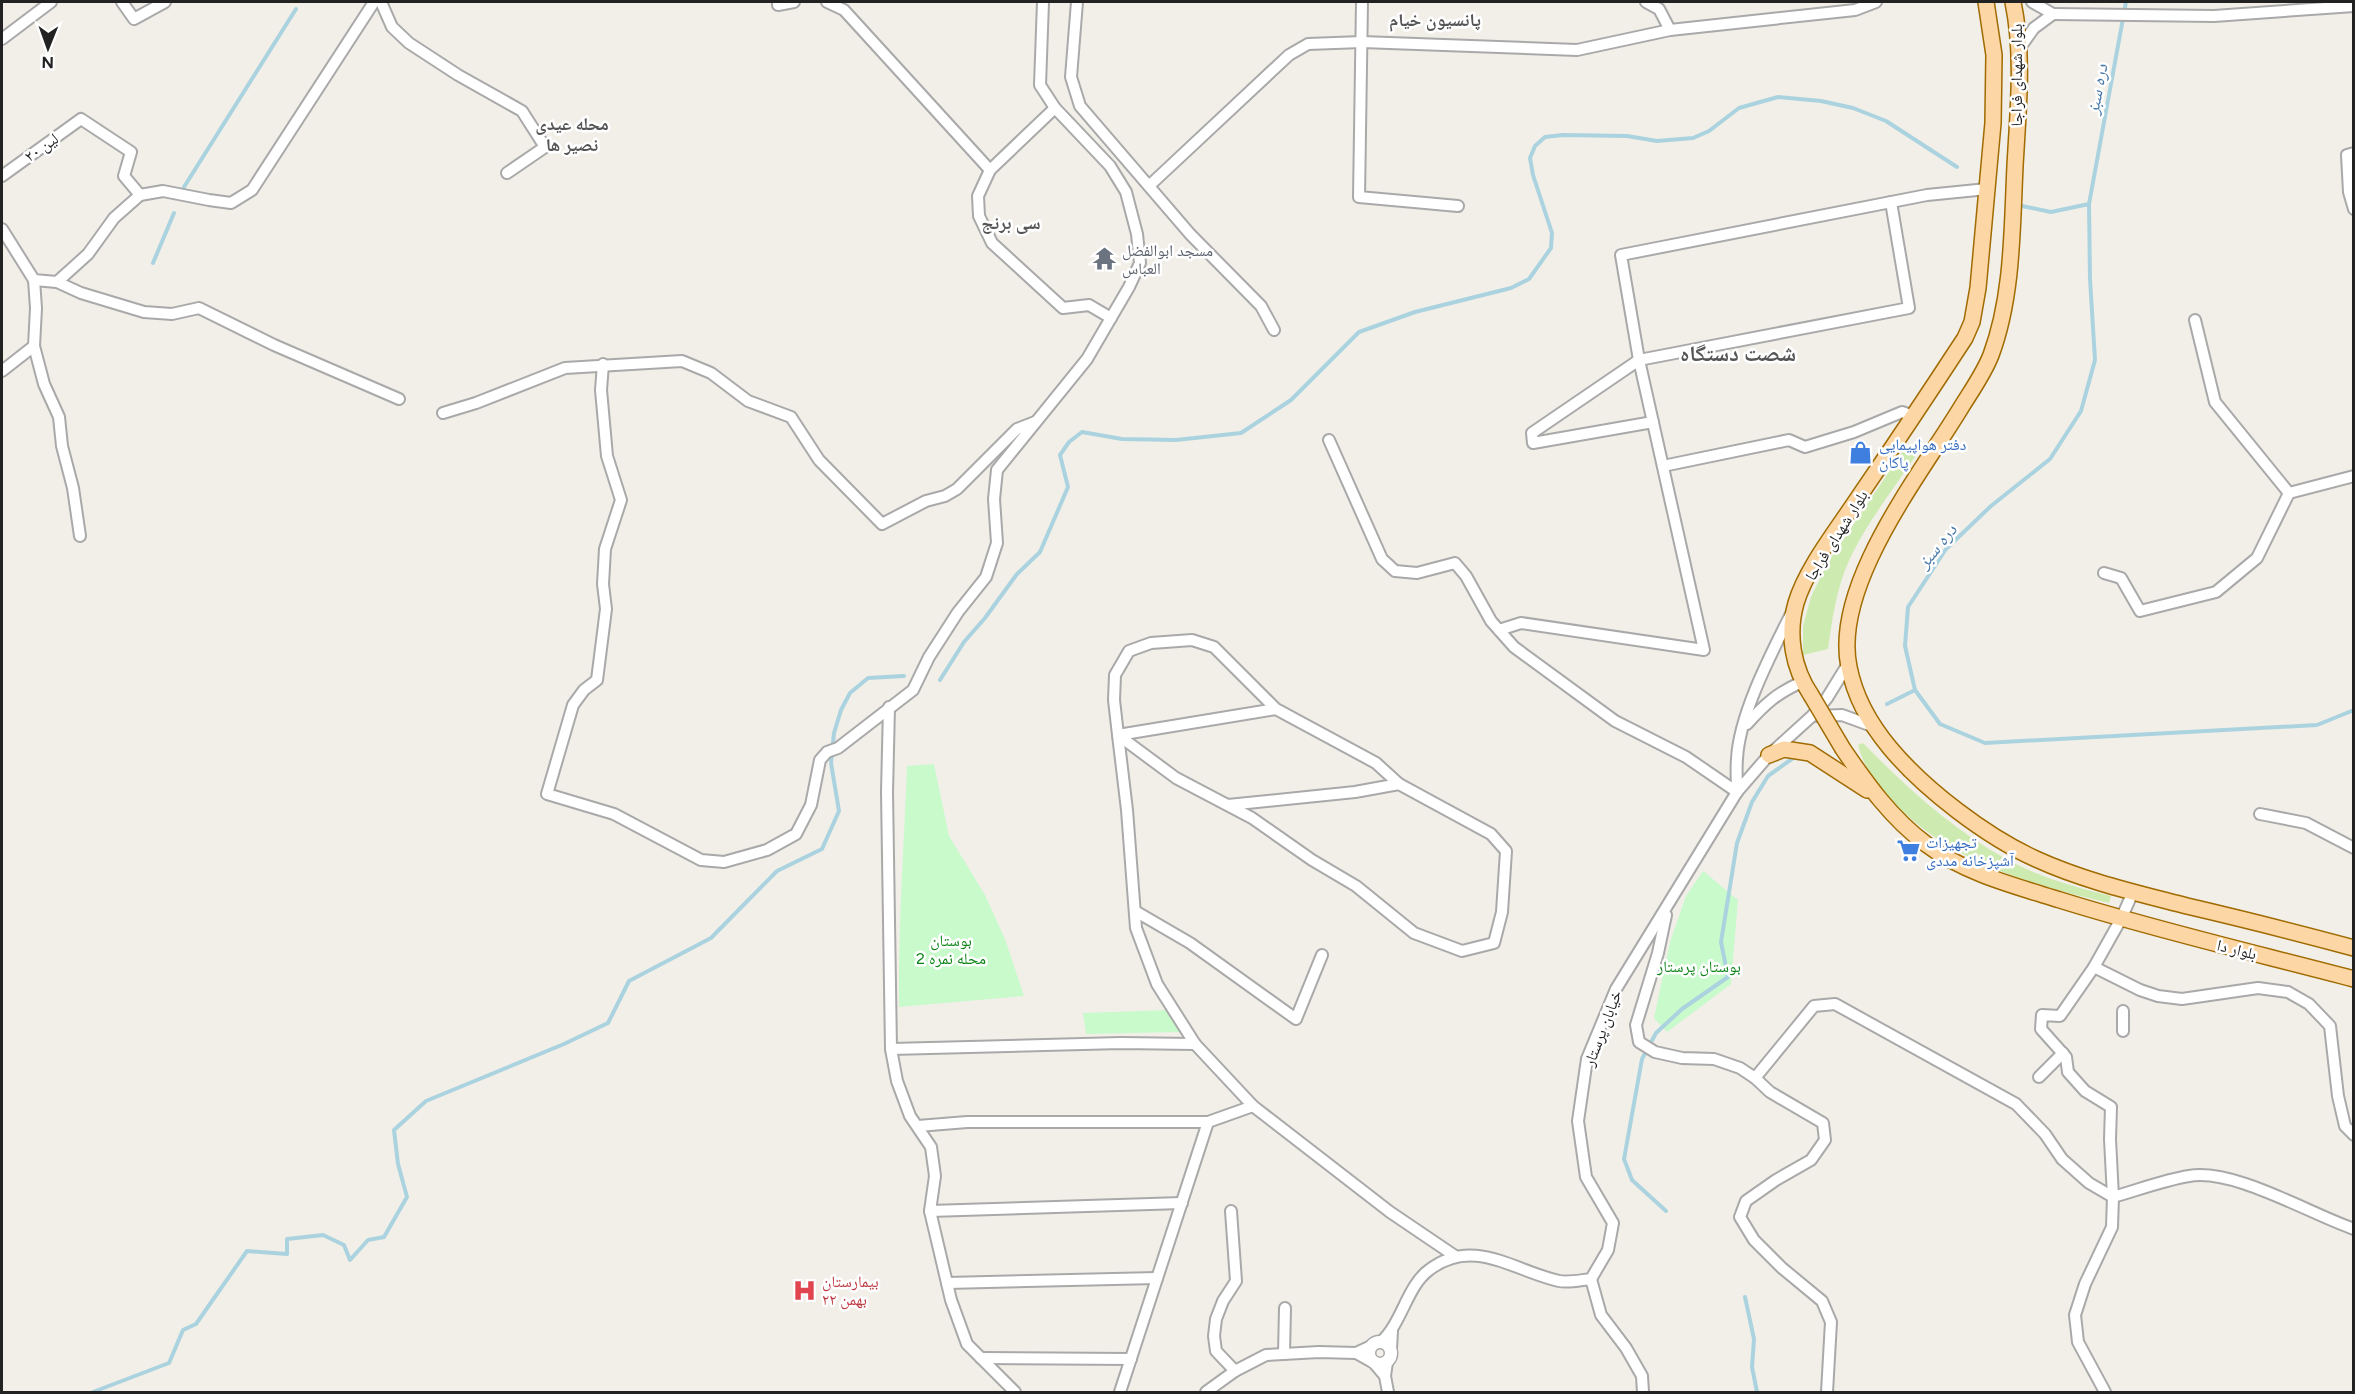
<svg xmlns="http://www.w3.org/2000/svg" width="2355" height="1394" font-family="Figtree,'Noto Naskh Arabic',sans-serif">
<rect width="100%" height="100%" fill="#f2efe9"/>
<g fill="#cdebb0">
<path d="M1905,448L1915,457C1892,491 1865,525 1848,563C1836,590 1832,621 1828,649L1803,655V626L1811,597L1827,564Z"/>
<path d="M1863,743C1906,787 1952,829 2006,859C2039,877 2075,887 2111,896L2109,903C2028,884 1944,860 1888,796C1875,781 1863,765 1858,745Z"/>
</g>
<g fill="#c8facc">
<path d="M934,764L949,836L985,895L1005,939L1024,996L899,1007C898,926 904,846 907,766Z"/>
<path d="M1703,871L1738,900L1731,984L1667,1032L1654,1018L1670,942L1686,896Z"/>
<path d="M1168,1010L1181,1032L1086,1034L1083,1013Z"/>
</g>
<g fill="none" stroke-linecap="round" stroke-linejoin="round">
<g stroke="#aad3df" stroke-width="4">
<path d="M2126,2L2089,204L2090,279L2095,360L2081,411L2050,459L1991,506L1946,549L1908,607L1905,646L1915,690L1940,724L1985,743L2317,725L2354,710"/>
<path d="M184,187L296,9"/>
<path d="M2022,206L2051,212L2089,204"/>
<path d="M153,263L174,213"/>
<path d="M940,680L964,642L985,618L1017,574L1040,552L1068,487L1060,455L1069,442L1082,432L1122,439L1176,440L1241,433L1291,400L1359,332L1415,312L1511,288L1529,279L1551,248L1552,233L1533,175L1530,158L1535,146L1545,137L1563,135L1627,136L1657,141L1693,138L1709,131L1739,108L1778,97L1821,101L1853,108L1886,121L1957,167"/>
<path d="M1887,704L1915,690"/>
<path d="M1666,1211L1632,1180L1624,1159L1642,1059L1656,1033L1682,1009L1728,977L1721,942L1737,843L1752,802L1768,776L1796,756"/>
<path d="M1745,1297L1754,1339L1752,1367L1757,1392"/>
<path d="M93,1392L169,1363L183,1330L196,1324L247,1251L287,1254V1239L323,1235L344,1245L350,1260L368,1240L384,1237L407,1197L398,1164L394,1130L426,1101L564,1044L608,1023L629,981L711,938L777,871L822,849L839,811L831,763L834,733L841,710L850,693L868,678L904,676"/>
</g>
<defs>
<g id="minor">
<path d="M122,2L134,19L165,2"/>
<path d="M381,2L392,27L409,43L458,75L522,111L545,147L507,173"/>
<path d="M778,2V5L794,2"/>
<path d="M827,2L844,10L990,170"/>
<path d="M1077,2L1071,77L1080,106L1190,234L1261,306L1274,330"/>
<path d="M1362,2L1359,197L1458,206"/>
<path d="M1646,2L1659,9L1670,30"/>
<path d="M2053,14L2214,16L2354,6"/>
<path d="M2,39L51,2"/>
<path d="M2019,49L2034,28L2053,14L2032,2"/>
<path d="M1055,108L990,170L978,196L979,216L992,243L1063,308L1089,305L1111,318"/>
<path d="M2354,153L2347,155L2349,192L2354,209"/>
<path d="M2,176L81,119L131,152L124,176L140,195L163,191L209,200L231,203L252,190L374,2"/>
<path d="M1150,185L1289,55L1308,44L1362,42L1577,50L1670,30L1855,10L1876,2"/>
<path d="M2,229L34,280L57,282L88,254L114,218L140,195"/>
<path d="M34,280L36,308L34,346L44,384L59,417L62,446L73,488L80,536"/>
<path d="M57,282L81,293L144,312L172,314L199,308L274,345L399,399"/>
<path d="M603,364L601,390L607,456L621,500L605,549L603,584L606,609L597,680L584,690L573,705L547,794L614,814L701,860L724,862L767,850L796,834L811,805L820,760L827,752L838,748L913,690L929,657L958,612L986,577L997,543L994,499L997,470L1087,359L1129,287L1140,263L1137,234L1126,192L1110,166L1055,108L1040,85L1043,2"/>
<path d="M2,371L34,346"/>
<path d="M443,413L476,403L565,368L682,361L711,373L748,401L791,417L819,460L882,524L926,501L945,496L957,489L1017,429L1035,422"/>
<path d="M1653,422L1533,443L1532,433L1639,360L1909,308L1891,202"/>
<path d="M1329,440L1382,559L1395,571L1417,573L1455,563L1466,576L1491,621L1514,647L1615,721L1686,757L1737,792"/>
<path d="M1663,466L1789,440L1805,447L1854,432L1902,412L1914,416"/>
<path d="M2289,493L2354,476"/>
<path d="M2104,573L2121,578L2140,611L2216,592L2257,558L2289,493L2215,402L2195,320"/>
<path d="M1499,630L1521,623L1704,650L1639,360L1621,255L1927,195L1987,189"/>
<path d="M889,707L887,792L891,1049L897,1081L910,1116L931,1147L935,1176L930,1211L951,1300L967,1344L1015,1392"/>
<path d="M1276,709L1118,735L1114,700L1115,675L1129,651L1151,643L1192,640L1214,647L1276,709L1376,763L1399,784"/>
<path d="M1818,716L1842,715L1872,726"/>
<path d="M1747,724C1765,704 1777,693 1802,682"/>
<path d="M1118,735L1176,778L1252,818L1312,860L1356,886L1414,933L1462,951L1494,943L1502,912L1506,851L1491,834L1399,784L1355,792L1228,805"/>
<path d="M1118,735L1127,810L1136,928L1157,984L1195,1044L1253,1106L1390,1212L1455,1256"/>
<path d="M1737,792C1737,781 1736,770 1737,759C1739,715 1771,654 1791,614"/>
<path d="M2260,814L2306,823L2354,848"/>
<path d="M2133,892L2121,919L2094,967L2140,990L2158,996L2182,999L2258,988L2288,992L2309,1004L2330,1026L2338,1096L2345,1126L2354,1135"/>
<path d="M1135,911L1190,943L1296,1019L1322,955"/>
<path d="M1666,915L1658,953L1636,1025L1639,1042L1655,1052L1682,1058L1714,1059L1740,1068L1755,1078L1770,1092L1823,1123L1825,1140L1811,1160L1776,1180L1746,1201L1740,1217L1754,1240L1782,1268L1822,1301L1831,1322L1827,1392"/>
<path d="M2094,967L2060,1016L2042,1015L2041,1029L2066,1057L2068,1072L2085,1091L2111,1107L2110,1139L2113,1197"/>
<path d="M2123,1031V1011"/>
<path d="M891,1049L1121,1043L1195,1044"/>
<path d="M2039,1077L2063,1053"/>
<path d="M1755,1078L1814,1006L1835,1004L2016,1104L2045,1134L2062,1159L2089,1183L2113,1197"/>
<path d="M918,1126L967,1122H1208"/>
<path d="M930,1211L1182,1203"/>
<path d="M1231,1211L1236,1281L1223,1301L1216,1319L1214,1336L1216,1351L1235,1371"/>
<path d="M1591,1279L1601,1315L1626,1348L1642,1376L1643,1392"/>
<path d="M947,1283L1157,1278"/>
<path d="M1381,1342C1402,1323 1407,1286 1429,1270C1473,1236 1514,1271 1559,1281C1568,1283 1581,1280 1591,1279L1608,1250L1613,1223L1586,1177L1578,1121L1587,1059L1616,989L1737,792L1769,755L1812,716L1827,698L1848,664"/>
<path d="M1391,1349L1392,1331"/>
<path d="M1356,1353L1374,1363L1385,1376"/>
<path d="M1284,1354L1285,1308"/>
<path d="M981,1358L1131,1359"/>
<path d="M1387,1362L1385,1376L1388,1392"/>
<path d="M1120,1392L1208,1122L1253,1106"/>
<path d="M1206,1392L1235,1371L1266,1355L1319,1352L1356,1353L1371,1346"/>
<path d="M2105,1392L2078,1342L2075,1315L2085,1284L2112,1227L2113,1197C2138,1190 2164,1180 2189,1176C2234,1168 2310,1214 2354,1229"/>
</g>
<circle id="tertiary" cx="1380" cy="1353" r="11"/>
<g id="primary">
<path d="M2013,2C2024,55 2018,111 2015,166C2012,228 2013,296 1991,355C1984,373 1972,390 1962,406C1921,474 1832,585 1849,667C1855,698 1870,724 1890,748C1925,790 1987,837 2036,859C2084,881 2137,893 2187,906C2243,919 2298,933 2354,948"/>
<path d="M1811,695C1793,668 1787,635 1796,603C1806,569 1836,531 1856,501C1893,447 1929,393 1965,338L1972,322L1978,288L1993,123L1994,55L1986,2"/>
<path d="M1843,749C1867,784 1891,818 1926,844C1964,873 2015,886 2060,900C2156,930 2255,953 2354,979"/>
<path d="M1769,755L1784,749L1810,753L1867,790"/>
</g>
</defs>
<use href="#minor" stroke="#a9a9a9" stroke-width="14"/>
<use href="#tertiary" stroke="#a9a9a9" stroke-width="15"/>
<use href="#primary" stroke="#a06b00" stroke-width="18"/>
<use href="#minor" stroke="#fff" stroke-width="10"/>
<use href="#tertiary" stroke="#fff" stroke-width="12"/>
<use href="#primary" stroke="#fcd6a4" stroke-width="15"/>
<defs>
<path id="primary-bridge" d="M1811,695L1843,749"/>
</defs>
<use href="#primary-bridge" stroke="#a06b00" stroke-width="18" stroke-linecap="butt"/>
<use href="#primary-bridge" stroke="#fcd6a4" stroke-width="15"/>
</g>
<defs>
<symbol id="temple-bare" viewBox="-9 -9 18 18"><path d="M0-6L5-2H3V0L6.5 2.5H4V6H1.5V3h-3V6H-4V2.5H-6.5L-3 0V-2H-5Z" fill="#6b7280" stroke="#fff" stroke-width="2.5" paint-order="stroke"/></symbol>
<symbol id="shop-bare" viewBox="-9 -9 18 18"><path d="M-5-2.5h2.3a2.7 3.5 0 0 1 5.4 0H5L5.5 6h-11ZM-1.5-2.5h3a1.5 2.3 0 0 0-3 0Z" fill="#3f7fe0" stroke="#fff" stroke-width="2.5" paint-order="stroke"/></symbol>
<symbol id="supermarket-bare" viewBox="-9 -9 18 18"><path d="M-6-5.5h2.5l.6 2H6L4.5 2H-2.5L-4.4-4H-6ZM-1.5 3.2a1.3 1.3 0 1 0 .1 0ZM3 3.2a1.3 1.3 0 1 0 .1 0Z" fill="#3f7fe0" stroke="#fff" stroke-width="2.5" paint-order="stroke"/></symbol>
<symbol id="hospital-bare" viewBox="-9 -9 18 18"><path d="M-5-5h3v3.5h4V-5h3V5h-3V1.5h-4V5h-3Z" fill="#e0444e" stroke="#fff" stroke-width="2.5" paint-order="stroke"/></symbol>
</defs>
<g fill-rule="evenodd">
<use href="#temple-bare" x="1088" y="242" width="33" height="33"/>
<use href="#shop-bare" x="1844" y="436" width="33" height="33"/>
<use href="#supermarket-bare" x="1892" y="834" width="33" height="33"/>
<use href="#hospital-bare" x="788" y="1274" width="33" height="33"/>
</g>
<g text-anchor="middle" stroke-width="5" stroke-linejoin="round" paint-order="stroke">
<g font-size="16" fill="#222" stroke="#fff">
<text transform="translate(2016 75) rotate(-90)" y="6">بلوار شهدای فراجا</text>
<text transform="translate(41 147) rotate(-35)" y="6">لین ۲۰</text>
<text transform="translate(1836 535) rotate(-58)" y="6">بلوار شهدای فراجا</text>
<text transform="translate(2237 949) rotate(14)" y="6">بلوار دا</text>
<text transform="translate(1602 1028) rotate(-69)" y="6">خیابان پرستار</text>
</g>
<g font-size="16" fill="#5b616d" stroke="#fff" text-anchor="start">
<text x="1122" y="256">مسجد ابوالفضل<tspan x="1122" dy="18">العباس</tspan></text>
</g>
<g font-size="16" fill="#366cbe" stroke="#fff" text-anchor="start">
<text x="1879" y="450">دفتر هواپیمایی<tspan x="1879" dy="18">پاکان</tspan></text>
<text x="1926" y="848">تجهیزات<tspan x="1926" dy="18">آشپزخانه مددی</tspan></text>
</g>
<g font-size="16" fill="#0c8416" stroke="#fff">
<text x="951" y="946">بوستان<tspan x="951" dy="18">محله نمره 2</tspan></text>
<text x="1699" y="972">بوستان پرستار</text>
</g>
<g font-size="16" fill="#be3a42" stroke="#fff" text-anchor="start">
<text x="822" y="1287">بیمارستان<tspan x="822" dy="18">۲۲ بهمن</tspan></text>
</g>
<g font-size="18" font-weight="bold" fill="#555" stroke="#fff">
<text x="1435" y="26">پانسیون خیام</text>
<text x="572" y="130">محله عیدی<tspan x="572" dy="21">نصیر ها</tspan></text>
<text x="1011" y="229">سی برنج</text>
</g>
<g font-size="18" font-style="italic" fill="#4a7aab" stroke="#fff">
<text transform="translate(2097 89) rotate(-79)" y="6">دره سبز</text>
<text transform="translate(1937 546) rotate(-51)" y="6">دره سبز</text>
</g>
<g font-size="22" font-weight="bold" fill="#555" stroke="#fff">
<text x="1738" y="361">شصت دستگاه</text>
</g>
</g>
<rect width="2355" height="1394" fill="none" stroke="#222222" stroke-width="6"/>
<g transform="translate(48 48) rotate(181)" stroke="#ffffff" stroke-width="4.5" paint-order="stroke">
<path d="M0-4.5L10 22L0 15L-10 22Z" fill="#222222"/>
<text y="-9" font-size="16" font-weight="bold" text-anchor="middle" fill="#222222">N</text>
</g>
</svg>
